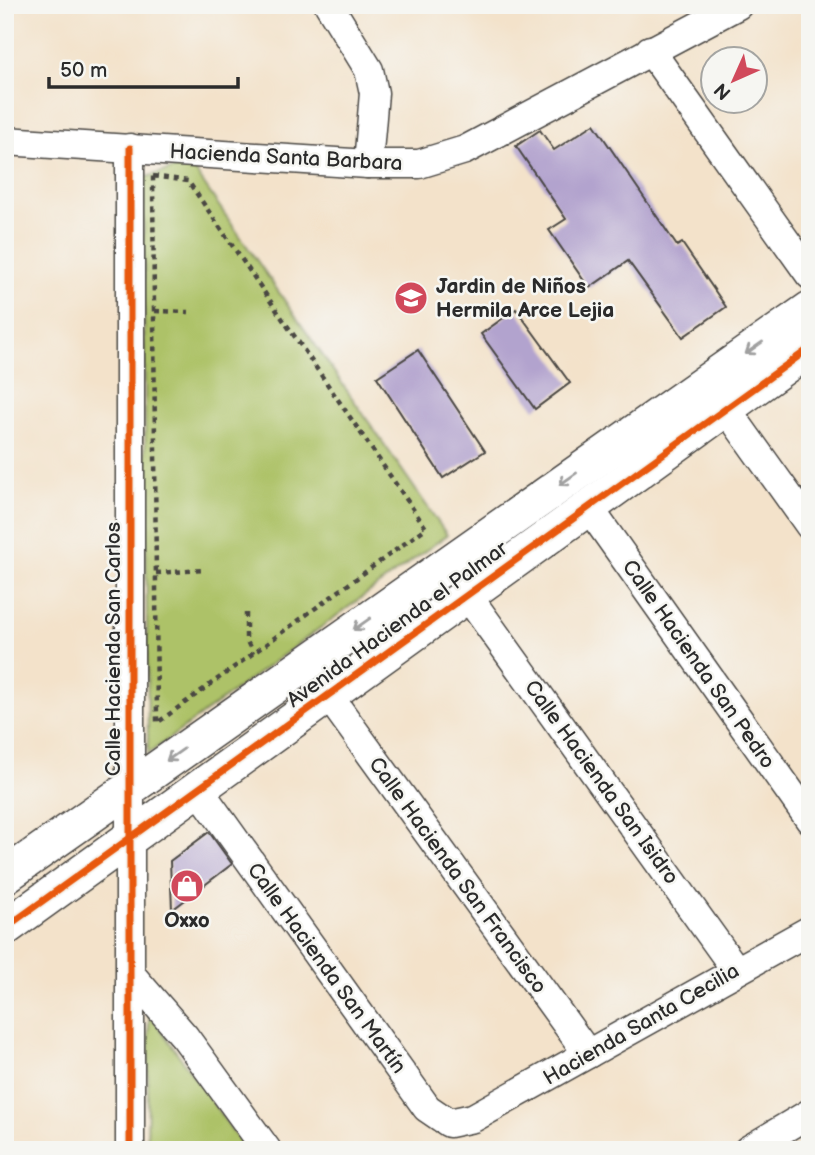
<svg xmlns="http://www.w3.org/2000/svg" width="815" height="1155" font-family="'Balsamiq Sans',sans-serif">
<rect width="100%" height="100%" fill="#f6f6f2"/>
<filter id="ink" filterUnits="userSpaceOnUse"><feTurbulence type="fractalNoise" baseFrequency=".0143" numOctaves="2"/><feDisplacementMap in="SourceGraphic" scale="14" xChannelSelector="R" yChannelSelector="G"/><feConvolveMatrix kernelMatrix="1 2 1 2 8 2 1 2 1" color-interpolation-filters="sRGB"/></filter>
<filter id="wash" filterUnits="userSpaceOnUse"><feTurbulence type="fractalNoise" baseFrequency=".00686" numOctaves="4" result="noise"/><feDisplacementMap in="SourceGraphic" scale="28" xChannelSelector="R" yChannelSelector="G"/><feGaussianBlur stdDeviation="1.57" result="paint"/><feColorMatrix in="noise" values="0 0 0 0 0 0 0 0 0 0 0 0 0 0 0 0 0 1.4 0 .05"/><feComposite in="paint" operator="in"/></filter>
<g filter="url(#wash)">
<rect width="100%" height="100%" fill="#f3e2ca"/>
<g fill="#adc267" stroke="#6c7649" stroke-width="2">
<path d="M190,164L447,535L148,754L143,178Z"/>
<path d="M149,1013L246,1150H147Z"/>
</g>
<g id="blocks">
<g fill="#b2a3ce">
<path d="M594,124L677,246L682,243L726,307L683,337L628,261L589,288L549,230L566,219L516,146L540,130L554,150Z"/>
<path d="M516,309L570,383L535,409L481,334Z"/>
<path d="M418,350L485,451L443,478L377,377Z"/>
<path d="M209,832L232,864L172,910L170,861Z"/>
</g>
</g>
</g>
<g filter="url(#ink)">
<use href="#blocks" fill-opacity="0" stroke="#494643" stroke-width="2"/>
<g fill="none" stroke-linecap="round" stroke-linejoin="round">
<defs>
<g id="minor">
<path d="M329,5L369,70L374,93L368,164"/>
<path d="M650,50L810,275"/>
<path d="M5,141L368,164H419L465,150L738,5"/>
<path d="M130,148V1150"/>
<path d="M725,407L810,526"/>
<path d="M589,508L810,820"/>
<path d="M467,595L736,970"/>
<path d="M328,695L588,1054"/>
<path d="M197,787L427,1108L449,1123L473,1118L810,930"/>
<path d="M132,976L185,1037L267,1150"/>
<path d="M748,1150L810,1113"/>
</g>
<g id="tertiary">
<path d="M5,876L810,309"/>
<path d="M5,928L810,348"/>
</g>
</defs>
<use href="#minor" stroke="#494643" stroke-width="31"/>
<use href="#tertiary" stroke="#494643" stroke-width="38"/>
<g stroke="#494643" stroke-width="4.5" stroke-dasharray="5 5" stroke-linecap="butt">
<path d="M153,176L188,181L426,528L157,723Z"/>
<path d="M155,311L189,312"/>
<path d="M156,573L204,570"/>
<path d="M246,613V639L253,654"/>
</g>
<use href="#minor" stroke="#fff" stroke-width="28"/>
<use href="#tertiary" stroke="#fff" stroke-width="35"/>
<defs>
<g id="cycleway">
<path d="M130,148V1150"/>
<path d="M5,928L810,348"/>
</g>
</defs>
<use href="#cycleway" stroke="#f6f6f2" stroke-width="11"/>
<use href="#cycleway" stroke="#e8590c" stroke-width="7"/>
</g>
<defs><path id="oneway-shaft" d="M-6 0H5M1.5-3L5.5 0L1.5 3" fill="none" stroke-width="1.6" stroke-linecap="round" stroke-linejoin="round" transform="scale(1.75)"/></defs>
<g stroke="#a0a0a0">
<use href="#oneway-shaft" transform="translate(754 348) rotate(145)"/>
<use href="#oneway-shaft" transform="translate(568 479) rotate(145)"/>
<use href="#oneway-shaft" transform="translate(362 624) rotate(145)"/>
<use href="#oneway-shaft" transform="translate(175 755) rotate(145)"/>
</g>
</g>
<defs>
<symbol id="school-disc" viewBox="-11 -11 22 22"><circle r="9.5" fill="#d1495b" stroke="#f6f6f2"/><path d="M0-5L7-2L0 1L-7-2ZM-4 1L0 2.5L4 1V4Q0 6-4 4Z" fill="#fff"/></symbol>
<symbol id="shop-disc" viewBox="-11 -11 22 22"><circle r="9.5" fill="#d1495b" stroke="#f6f6f2"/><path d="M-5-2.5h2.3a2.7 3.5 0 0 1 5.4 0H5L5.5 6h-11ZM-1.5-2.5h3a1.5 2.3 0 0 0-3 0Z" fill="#fff"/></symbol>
</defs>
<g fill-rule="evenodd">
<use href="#school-disc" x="392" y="279" width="38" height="38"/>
<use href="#shop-disc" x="168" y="867" width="38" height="38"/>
</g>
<g text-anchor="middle" stroke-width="5" stroke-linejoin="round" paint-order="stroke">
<g font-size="21" fill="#2b2b2b" stroke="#f6f6f2">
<text transform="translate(286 157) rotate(3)" y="7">Hacienda Santa Barbara</text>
<text transform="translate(397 624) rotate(-36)" y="7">Avenida Hacienda el Palmar</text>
<text transform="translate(113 649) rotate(-90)" y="7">Calle Hacienda San Carlos</text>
<text transform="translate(699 664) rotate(55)" y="7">Calle Hacienda San Pedro</text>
<text transform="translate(602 782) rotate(54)" y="7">Calle Hacienda San Isidro</text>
<text transform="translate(458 875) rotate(54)" y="7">Calle Hacienda San Francisco</text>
<text transform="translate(327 968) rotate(54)" y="7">Calle Hacienda San Martín</text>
<text transform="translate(641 1024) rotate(-30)" y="7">Hacienda Santa Cecilia</text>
</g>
<g font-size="21" font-weight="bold" fill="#2b2b2b" stroke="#f6f6f2" text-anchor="start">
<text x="436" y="293">Jardin de Niños<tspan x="436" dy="24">Hermila Arce Lejia</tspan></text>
<text x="187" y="927" text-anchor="middle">Oxxo</text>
</g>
</g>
<rect width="815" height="1155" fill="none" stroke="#f6f6f2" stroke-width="28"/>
<g transform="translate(734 80) rotate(225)"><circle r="33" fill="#f6f6f2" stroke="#a5a5a2" stroke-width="2"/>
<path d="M0-5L12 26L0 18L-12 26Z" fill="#d1495b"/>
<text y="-10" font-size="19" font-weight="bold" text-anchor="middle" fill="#2b2b2b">N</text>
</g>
<path d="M49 77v10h189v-10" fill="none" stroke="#2b2b2b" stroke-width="3.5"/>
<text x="60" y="77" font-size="21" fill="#2b2b2b" stroke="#f6f6f2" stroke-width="5" paint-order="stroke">50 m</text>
</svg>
